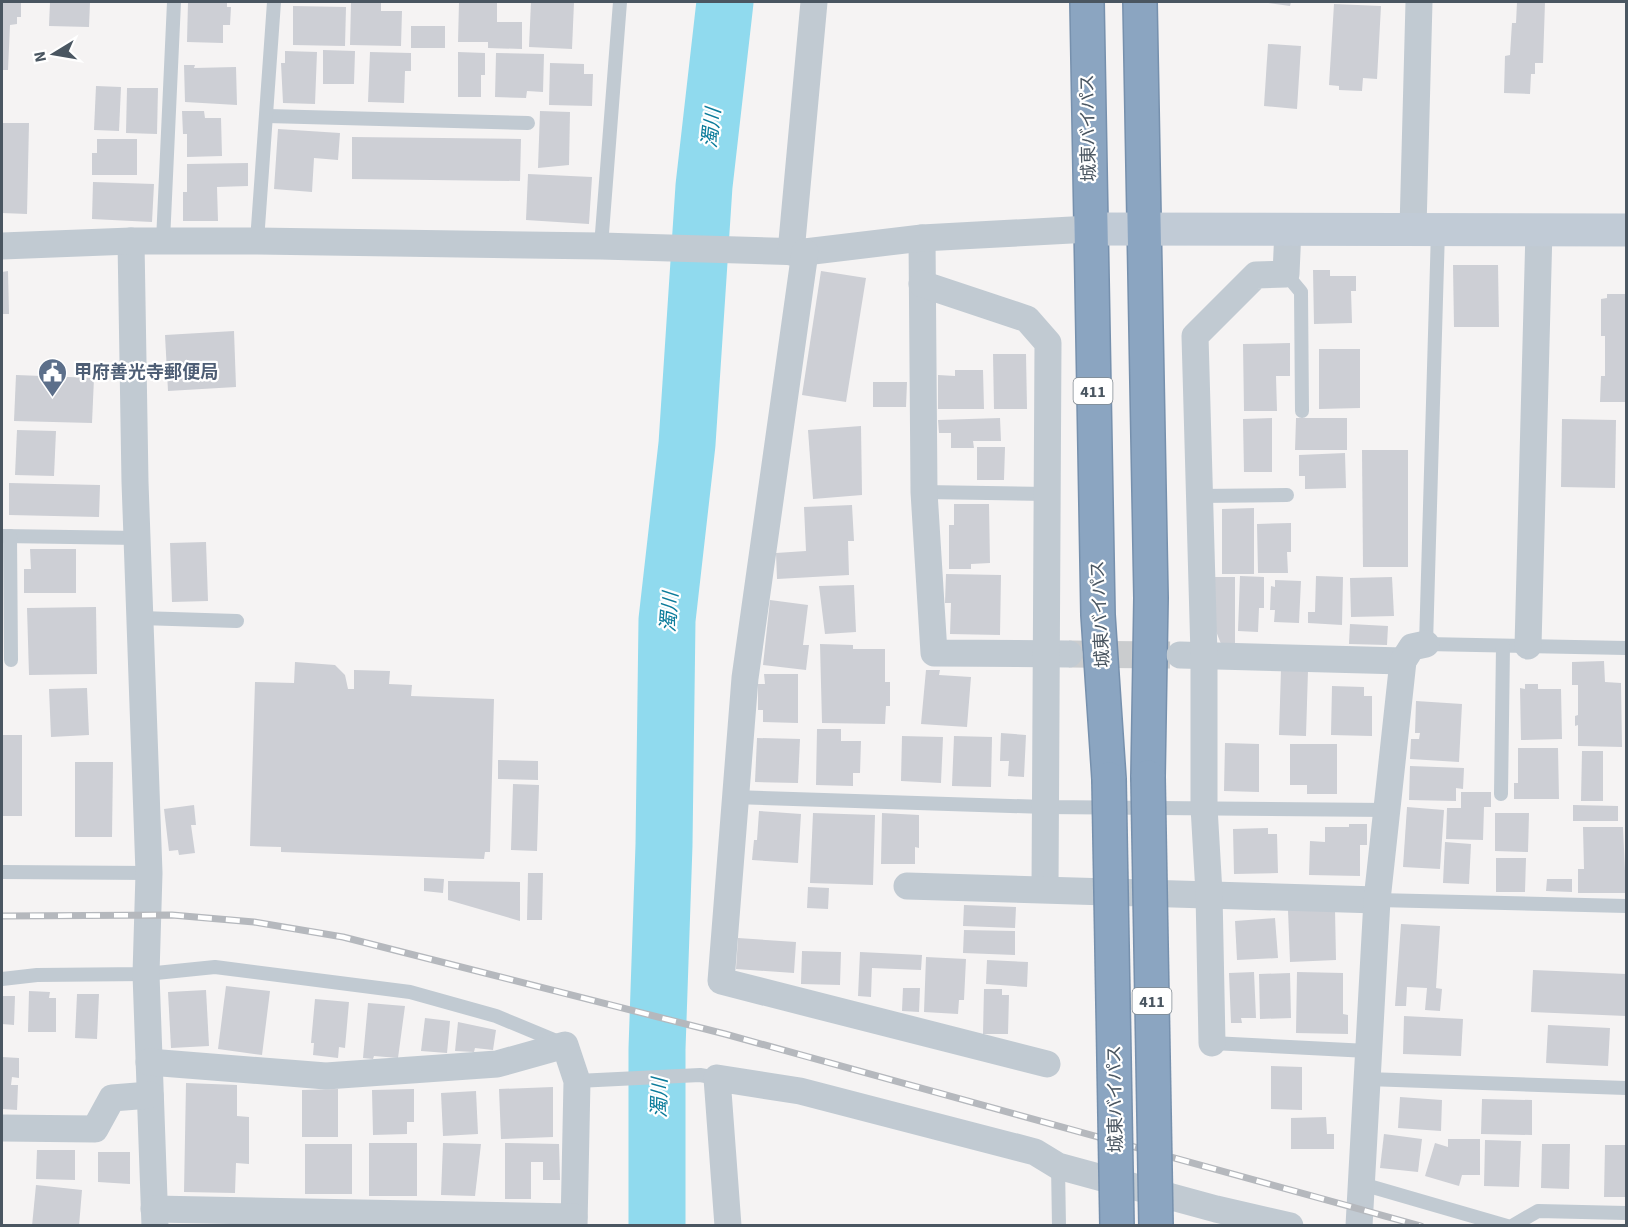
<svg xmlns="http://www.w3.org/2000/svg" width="1628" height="1227" font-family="'Source Sans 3','Noto Sans JP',sans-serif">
<rect width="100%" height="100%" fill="#f5f3f3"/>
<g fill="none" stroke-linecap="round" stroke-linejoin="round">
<path stroke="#90daee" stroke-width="57" d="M657,1226V1049L664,845L667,620L687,444L704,186L725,2"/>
</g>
<g fill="#cdcfd5">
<path d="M2,2H21V17H17V24L10,25L8,70H2Z"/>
<path d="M50,2H90L89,27L49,26Z"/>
<path d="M188,2H227V7H231L230,25H223V43L187,42Z"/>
<path d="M459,2H497V22H522V49L488,48V42H458Z"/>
<path d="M531,2H574L572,49L529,47Z"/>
<path d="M1261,2H1291L1290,6Z"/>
<path d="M1517,2H1545L1543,63H1535V74H1531L1530,94L1504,93L1505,56L1510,55L1512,23H1516Z"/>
<path d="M351,3H381V11H402L401,46L350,45Z"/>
<path d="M1334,4L1381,6L1377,79L1363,78L1362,91L1339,90V86L1329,85Z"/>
<path d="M293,6L346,7L345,46L293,45Z"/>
<rect x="411" y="26" width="34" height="22"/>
<path d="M1268,44L1301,46L1297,109L1264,106Z"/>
<path d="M323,50L355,51L354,84H323Z"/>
<path d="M285,51L317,52L315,104L283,103L281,63H285Z"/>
<path d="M370,52L411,53V71H405L404,103L368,102Z"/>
<path d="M458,52L485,53V75H481V97H458Z"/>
<path d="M496,53L544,54L543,92L527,91L526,98L495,97Z"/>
<path d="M550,63L584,64V74H593L592,106L549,105Z"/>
<path d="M184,65H195L194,68L236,67L237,105L185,102Z"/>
<path d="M96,86L121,87L119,131L94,130Z"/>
<path d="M127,88H158L157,134L126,133Z"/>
<path d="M182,111H204L205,118H221L222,156L187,157V134H183Z"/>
<path d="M540,111L570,112L569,165L538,168Z"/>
<path d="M2,123H29L27,214L2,213Z"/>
<path d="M278,129L340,133L338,160L314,158L312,192L274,189Z"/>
<path d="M352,137L521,139L520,181L352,179Z"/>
<path d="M97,139H137V175H92V153H97Z"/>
<path d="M248,163V186L217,187L218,221H183V192H187V164Z"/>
<path d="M528,174L592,177L589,224L526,220Z"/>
<path d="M93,182L154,184L152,222L92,219Z"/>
<path d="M1453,265H1498L1499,327H1454Z"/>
<path d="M1313,270H1330V276H1356V291H1351L1352,323L1314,324Z"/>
<path d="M8,271L9,314H2V272Z"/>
<path d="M821,271L866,278L846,402L802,395Z"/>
<path d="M1607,294H1626V402H1600L1601,376H1605V336H1601V299L1607,298Z"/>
<path d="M234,331L236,387L168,391L165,335Z"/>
<path d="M1290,343V376H1276L1277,411H1244L1243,344Z"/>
<path d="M1319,349H1360V408L1319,409Z"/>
<path d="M993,354H1026L1027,409H994Z"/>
<path d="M955,370H983L984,409H938V375L955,376Z"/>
<path d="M16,375L94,378L92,423L14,421Z"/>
<path d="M873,382H907L906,407H873Z"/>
<path d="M1000,418L1001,441H973L974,448H951V433H939L938,420Z"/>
<path d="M1272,418V472H1244L1243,419Z"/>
<path d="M1296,418H1347V450H1295Z"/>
<path d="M1562,419L1616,420L1615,488L1561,487Z"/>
<path d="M861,426L862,495L813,499L808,430Z"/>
<path d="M17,430L56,431L54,476L15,475Z"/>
<path d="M977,447H1005L1004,480H977Z"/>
<path d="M1362,450H1408V567H1363Z"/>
<path d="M1345,453L1346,488L1305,489V476H1299V455Z"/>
<path d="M9,483L100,485L99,517L9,515Z"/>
<path d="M954,504H989L990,563L971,564V569H949V525H954Z"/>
<path d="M852,505L854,541H848L849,575L777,579L776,553L806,551L804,507Z"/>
<path d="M1254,508V574H1222V509Z"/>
<path d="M1291,523V552H1287L1288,573H1258L1257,524Z"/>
<path d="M206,542L208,601L172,602L170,543Z"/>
<path d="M30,549H76V593H24V569H31Z"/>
<path d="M946,574L1001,575L1000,635L950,634L951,603H945Z"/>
<path d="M1240,576L1264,577V608H1259L1258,632L1238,631Z"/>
<path d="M1316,576L1343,577L1342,625L1308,623V612H1315Z"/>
<path d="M1214,577H1235V645L1221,644L1214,626Z"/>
<path d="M1392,577L1394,616L1351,617L1350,578Z"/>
<path d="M1275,580L1301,581L1299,623L1274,622L1275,610H1270L1271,586L1275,587Z"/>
<path d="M854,585L856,632L825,634L819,586Z"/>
<path d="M770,600L808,605L803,645H809L806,670L763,665Z"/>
<path d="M96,607L97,674L29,675L27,608Z"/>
<path d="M1350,624L1388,626L1387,645L1349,644Z"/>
<path d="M820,644L853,645V649H885V682H890V706H886L885,724L822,723Z"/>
<path d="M1604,661L1605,682L1621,683L1622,747L1578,746V725L1575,726V716L1578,715V685H1572V662Z"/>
<path d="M295,662L335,665L345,675L348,689H354V670L390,671L389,684L412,685L411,696L494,699L490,852H485L484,859L281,852V847L250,846L255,682L294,683Z"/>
<path d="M1281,669L1308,670L1306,736L1279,735Z"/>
<path d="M926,670H940L939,675L971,677L967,727L921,724Z"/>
<path d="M764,674H798V723L763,722V710H758V684H765Z"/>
<path d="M1525,684H1538V689H1561L1562,739L1521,740L1520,688L1525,689Z"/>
<path d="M1332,686L1364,687V696H1372V736L1331,735Z"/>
<path d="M87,688L89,735L51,737L49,689Z"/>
<path d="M1416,701L1462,704L1459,762L1410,759L1411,739H1419L1420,733H1415Z"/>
<path d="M817,729H841V741H861L860,773H853V786L816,785Z"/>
<path d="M1001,733L1026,735L1024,777L1008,776L1009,761H1000Z"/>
<rect x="2" y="735" width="20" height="81"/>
<path d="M902,736L943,737L941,783L901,781Z"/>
<path d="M954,736L992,737L991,787L952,786Z"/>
<path d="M757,738L800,739L798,783L755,782Z"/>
<path d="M1225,743L1259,744V792L1224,791Z"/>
<path d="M1290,744H1337V794H1307V785H1290Z"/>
<path d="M1518,748H1558L1559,799H1514V783H1518Z"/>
<path d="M1582,751H1603V801H1581Z"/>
<path d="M498,760L538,761V780L498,779Z"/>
<path d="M75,762H113L112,837H75Z"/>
<path d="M1410,766L1464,768L1463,789L1456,788V801L1409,800Z"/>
<path d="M513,784L539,785L537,851L511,850Z"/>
<path d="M1461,792H1491V807H1484L1483,840L1446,839L1447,808H1461Z"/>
<path d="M194,805L196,825H191L195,853L179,855L178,850L169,851L164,809Z"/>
<path d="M1573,805L1618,806V821H1573Z"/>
<path d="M1407,807L1444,810L1440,869L1403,867Z"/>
<path d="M759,811L801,814L798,863L752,860L754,840H757Z"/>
<path d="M813,813L875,815L873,885L810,883Z"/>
<path d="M882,813L919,815V848L915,847V864H881Z"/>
<path d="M1495,813H1529L1528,852L1495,851Z"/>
<path d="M1349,824H1367V845H1360V876L1309,875L1310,841L1325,842V827H1349Z"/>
<path d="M1583,827H1623L1626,893H1578V869H1584Z"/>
<path d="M1268,828V834H1277L1278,873L1234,874L1233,829Z"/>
<path d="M1445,842L1471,844L1469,884L1443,883Z"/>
<path d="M1496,858H1526L1525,892H1496Z"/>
<path d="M528,873H543L542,920H527Z"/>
<path d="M424,878L444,879L443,893L424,891Z"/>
<path d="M1547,879H1572V892L1546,891Z"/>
<path d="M448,881L520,882V921L448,900Z"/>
<path d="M808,887L829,888L828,909L807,908Z"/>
<path d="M964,905L1016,907L1015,928L963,926Z"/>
<path d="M1335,909L1336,960L1290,962L1288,910Z"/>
<path d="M1275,918L1278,958L1237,960L1235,921Z"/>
<path d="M1401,924L1440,926L1436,988L1442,989L1440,1011L1425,1010L1427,988L1407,987L1406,1006H1395Z"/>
<path d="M964,930L1015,931V955L963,953Z"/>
<path d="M738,938L796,942L794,973L736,969Z"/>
<path d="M802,951L841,952L840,985L801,984Z"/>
<path d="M860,952L922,955L921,970L872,968L871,997L858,996Z"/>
<path d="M926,957L966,959L964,1000H959L958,1014L924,1012Z"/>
<path d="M987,960L1028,962L1027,987L986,984Z"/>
<path d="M1533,970L1626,974V1016L1531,1012Z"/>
<path d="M1254,972L1256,1018H1241L1242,1023H1231L1229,973Z"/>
<path d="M1297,972L1343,973V1014L1348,1015V1034L1296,1033Z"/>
<path d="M1290,973L1291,1018L1260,1019L1259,974Z"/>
<path d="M226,986L270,991L262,1055L218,1049Z"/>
<path d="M903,988H920L919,1012L902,1011Z"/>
<path d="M984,989H1002V995H1009L1008,1034H983Z"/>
<path d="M206,990L209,1046L171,1048L168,992Z"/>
<path d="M29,991L50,992L49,998H56V1032H28Z"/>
<path d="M77,994H99L97,1039L75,1038Z"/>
<path d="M2,996H15L14,1025L2,1024Z"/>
<path d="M315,999L349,1002L345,1048L339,1047L338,1058L313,1055L314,1043H311Z"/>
<path d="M368,1003L405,1006L398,1058L374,1056L373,1059L363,1058Z"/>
<path d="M1404,1016L1463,1019L1461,1056L1403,1054Z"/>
<path d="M425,1018L450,1021L447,1053L421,1051Z"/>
<path d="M458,1022L496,1030L493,1050L475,1048L474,1052L455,1051Z"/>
<path d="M1548,1025L1610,1028L1608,1066L1546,1063Z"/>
<path d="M2,1057L19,1058V1078L12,1077L11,1085H18L17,1110L2,1109Z"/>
<path d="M1271,1066L1302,1067V1110L1271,1109Z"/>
<path d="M186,1083L237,1085V1116L249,1117V1164L236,1163L235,1193L184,1192Z"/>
<path d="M553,1087V1137L501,1139L499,1089Z"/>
<path d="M338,1089V1137H302V1090Z"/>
<path d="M414,1089V1122H407V1134L373,1135L372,1090Z"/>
<path d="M476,1091L478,1134L443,1136L441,1093Z"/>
<path d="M1400,1097L1442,1100L1441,1131L1398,1128Z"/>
<path d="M1482,1099L1532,1100V1135L1481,1134Z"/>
<path d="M1326,1117L1327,1134H1334V1149H1291V1118Z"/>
<path d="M1384,1134L1422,1139L1418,1172L1380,1168Z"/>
<path d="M1448,1139H1480V1175H1462L1459,1186L1425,1176L1435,1143L1448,1147Z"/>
<path d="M1485,1140L1521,1141L1519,1187L1484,1186Z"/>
<rect x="369" y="1143" width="48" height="53"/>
<path d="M443,1143L481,1144L475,1196L441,1195Z"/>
<path d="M505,1143L559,1144L560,1180H543V1162H531V1199H505Z"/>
<rect x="305" y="1144" width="47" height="50"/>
<path d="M1542,1144H1570L1569,1189L1541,1188Z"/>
<path d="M1605,1145H1626V1197H1604Z"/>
<path d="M37,1150H75V1180L36,1179Z"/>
<path d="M98,1152H130V1184L98,1182Z"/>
<path d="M36,1185L82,1190L79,1226H32Z"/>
</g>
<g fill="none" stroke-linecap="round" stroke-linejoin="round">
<path stroke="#caccce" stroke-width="27" stroke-dasharray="27 14" stroke-linecap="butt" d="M1069,654L1170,655"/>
<defs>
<g id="highway">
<path d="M1087,2L1098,615L1109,779"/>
<path d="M1140,2L1151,598L1148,777"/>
</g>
</defs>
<use href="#highway" stroke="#7690ad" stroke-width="36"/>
<g stroke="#c1cad2" stroke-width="14">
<path d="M267,116L528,123"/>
<path d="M1438,230L1426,644L1626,648"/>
<path d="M163,241L174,2"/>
<path d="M257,241L274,2"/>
<path d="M601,246L620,2"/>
<path d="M1286,274L1301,292L1302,411"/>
<path d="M924,492L1047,494"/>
<path d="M1199,496L1287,495"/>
<path d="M2,536L138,538"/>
<path d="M10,536L11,660"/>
<path d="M140,618L237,621"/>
<path d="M1501,794L1503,646"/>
<path d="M734,797L1045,807L1387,810"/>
<path d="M2,872L149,873"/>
<path d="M1377,900L1626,906"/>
<path d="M2,979L37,975L146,974L215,967L410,992L496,1016L561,1043"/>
<path d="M1212,1043L1368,1051"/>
<path d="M1367,1079L1626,1088"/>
<path d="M577,1081L700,1075L717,1078"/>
<path d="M1058,1166L1059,1226"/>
<path d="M1362,1184L1507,1226"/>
<path d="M1512,1226L1538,1211L1626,1213"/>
</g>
<g stroke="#c1cad2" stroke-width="27">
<path d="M1413,228L1419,2"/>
<path d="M922,238L924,492L934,653L1069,654"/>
<path d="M131,241L135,482L149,873L146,974L155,1226"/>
<path d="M2,246L131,241H257L601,246L805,252L922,238L1090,229"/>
<path d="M791,252L814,2"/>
<path d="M805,252L745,678L721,981L1047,1064"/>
<path d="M922,284L1027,319L1048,343L1045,889"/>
<path d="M1528,646L1539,230"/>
<path d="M1180,655L1403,661"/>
<path d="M907,886L1377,900"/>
<path d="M1212,1043L1209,893L1204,807V655L1195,336L1256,275L1286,274L1288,229"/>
<path d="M149,1062L326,1076L497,1064L565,1045L577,1081L574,1226"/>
<path d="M2,1128L95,1129L112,1098L150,1095"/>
<path d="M154,1209L574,1217"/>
<path d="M728,1226L717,1078L800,1091L1035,1152L1058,1166L1216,1209L1290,1226"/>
<path d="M1359,1226L1377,900L1403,661L1412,647L1426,644"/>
</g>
<path stroke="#c1cbd6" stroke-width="33" d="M1090,229L1626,230"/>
<use href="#highway" stroke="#8ba5c1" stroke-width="33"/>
<defs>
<path id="rail" d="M2,916L172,915L254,922L343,937L725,1034L1421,1226"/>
</defs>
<use href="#rail" stroke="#b5b8bd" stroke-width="7"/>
<use href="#rail" stroke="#fff" stroke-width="4.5" stroke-dasharray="14" stroke-linecap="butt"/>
<defs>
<g id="highway-bridge">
<path d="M1148,777L1156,1226"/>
<path d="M1109,779L1117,1226"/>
</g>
</defs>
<use href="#highway-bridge" stroke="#7690ad" stroke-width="36" stroke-linecap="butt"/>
<use href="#highway-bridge" stroke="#8ba5c1" stroke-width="33"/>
</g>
<defs>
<symbol id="civic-pin" viewBox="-11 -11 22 30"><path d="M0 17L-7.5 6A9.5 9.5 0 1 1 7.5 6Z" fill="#5c6f8a" stroke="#fff"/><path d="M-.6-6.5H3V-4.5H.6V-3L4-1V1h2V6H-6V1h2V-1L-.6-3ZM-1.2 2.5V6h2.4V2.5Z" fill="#fff"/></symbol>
</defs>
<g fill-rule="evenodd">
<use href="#civic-pin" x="36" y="356" width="33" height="45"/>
</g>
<g text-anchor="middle" stroke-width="4.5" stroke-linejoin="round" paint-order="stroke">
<g fill="#fff" stroke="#808990" stroke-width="1.5">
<rect x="1073.5" y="378" width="39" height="26" rx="4.5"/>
<rect x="1132.5" y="988" width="39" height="26" rx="4.5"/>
</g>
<g font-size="16" font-weight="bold" fill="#4a5661">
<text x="1093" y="397">411</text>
<text x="1152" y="1007">411</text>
</g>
<g font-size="18" fill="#4a5661" stroke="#fff">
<text transform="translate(1088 128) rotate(-91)" y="6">城東バイパス</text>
<text transform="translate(1100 614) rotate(-93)" y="6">城東バイパス</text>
<text transform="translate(1115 1099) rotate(-91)" y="6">城東バイパス</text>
</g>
<g font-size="18" font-weight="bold" fill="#4e5e75" stroke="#fff" text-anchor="start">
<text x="74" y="378">甲府善光寺郵便局</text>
</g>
<g font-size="20" font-style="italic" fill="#0c7c9b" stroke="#fff">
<text transform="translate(711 128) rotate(-84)" y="7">濁川</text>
<text transform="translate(669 612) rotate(-86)" y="7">濁川</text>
<text transform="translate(659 1098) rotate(-89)" y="7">濁川</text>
</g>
</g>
<rect width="1628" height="1227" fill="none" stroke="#4a5661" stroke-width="6"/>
<g transform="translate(54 54) rotate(259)" stroke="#ffffff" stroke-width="4.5" paint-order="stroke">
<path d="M0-4.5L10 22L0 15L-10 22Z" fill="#4a5661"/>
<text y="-9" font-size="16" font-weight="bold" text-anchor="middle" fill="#4a5661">N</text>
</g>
</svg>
